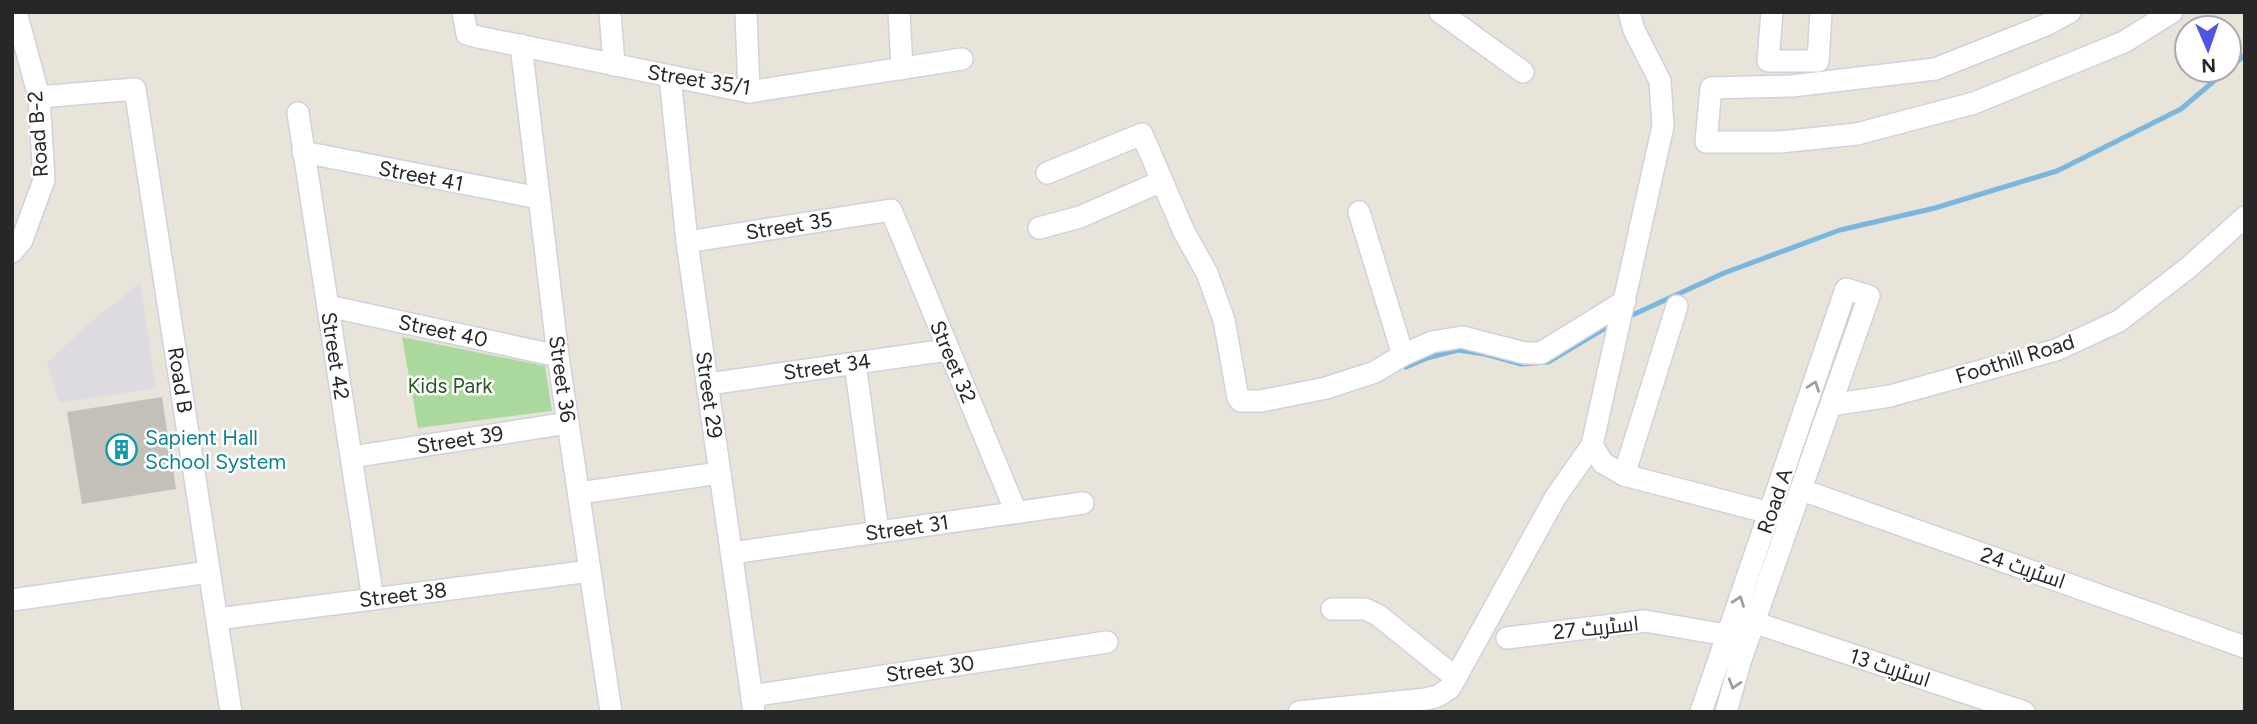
<svg xmlns="http://www.w3.org/2000/svg" width="2257" height="724" font-family="Figtree,Cairo,sans-serif">
<rect width="100%" height="100%" fill="#e8e4da"/>
<path fill="#dddae1" d="M140,283L156,388L59,403L47,363L86,326Z"/>
<path fill="#aad89d" d="M402,337L545,366L552,411L418,428Z"/>
<g fill="none" stroke-linecap="round" stroke-linejoin="round">
<g stroke="#79b7de" stroke-width="5">
<path d="M2229,68L2245,55"/>
<path d="M1628,317L1724,273L1840,230L1935,208L2057,171L2181,109L2227,70"/>
<path d="M1406,367L1427,358L1458,350L1485,354L1521,364L1548,362L1612,324"/>
</g>
</g>
<path fill="#c3c0ba" d="M162,397L176,489L82,504L67,412Z"/>
<g fill="none" stroke-linecap="round" stroke-linejoin="round">
<defs>
<g id="minor">
<path d="M463,12L467,34L478,37L749,92L962,59"/>
<path d="M610,12L614,65"/>
<path d="M746,12L749,92"/>
<path d="M899,12L902,69"/>
<path d="M1440,12L1523,72"/>
<path d="M1772,12L1768,61H1818L1821,12"/>
<path d="M2070,12L2046,25L1935,69L1792,86L1711,88L1706,142H1780L1857,134L1974,103L2124,42L2172,12"/>
<path d="M521,45L558,356L611,712"/>
<path d="M670,77L687,242L754,712"/>
<path d="M39,97L135,89L231,712"/>
<path d="M298,113L373,599"/>
<path d="M303,152L539,198"/>
<path d="M1047,173L1142,134L1184,232L1207,273L1224,320L1238,398L1241,401H1261L1326,388L1375,372L1403,355L1432,342L1462,337L1525,353H1541L1625,301"/>
<path d="M1359,212L1403,355"/>
<path d="M1039,228L1080,217L1162,181"/>
<path d="M687,242L891,210L1016,512"/>
<path d="M12,252L22,240L44,180L39,97L16,12"/>
<path d="M328,306L558,356"/>
<path d="M855,363L878,532"/>
<path d="M708,384L947,350"/>
<path d="M1831,405L1890,396L2056,350L2119,321L2188,268L2245,217"/>
<path d="M1592,445L1603,463L1624,475L1785,517"/>
<path d="M352,457L568,423"/>
<path d="M1624,475L1677,306"/>
<path d="M1802,490L2245,647"/>
<path d="M579,493L720,473"/>
<path d="M732,553L1083,503"/>
<path d="M12,600L209,572"/>
<path d="M1332,609H1365L1378,615L1456,678"/>
<path d="M217,619L590,571"/>
<path d="M1756,623L2024,712"/>
<path d="M1507,638L1645,621L1726,635"/>
<path d="M752,696L1107,642"/>
<path d="M1299,712L1426,699L1438,696L1450,688L1555,498L1592,445L1663,126L1660,81L1634,30L1629,12"/>
<path d="M1701,712L1846,289L1869,296L1741,659L1726,712"/>
</g>
</defs>
<use href="#minor" stroke="#d0d1de" stroke-width="24"/>
<use href="#minor" stroke="#fff" stroke-width="21"/>
</g>
<defs><path id="oneway-chevron" d="M-2-3.5L2.5 0L-2 3.5" fill="none" stroke-width="1.6" stroke-linecap="round" stroke-linejoin="round" transform="scale(1.75)"/></defs>
<g stroke="#9e9e9e">
<use href="#oneway-chevron" transform="translate(1814 386) rotate(-71)"/>
<use href="#oneway-chevron" transform="translate(1739 601) rotate(-70)"/>
<use href="#oneway-chevron" transform="translate(1734 684) rotate(107)"/>
</g>
<defs>
<symbol id="building-ring" viewBox="-11 -11 22 22"><circle r="9.5" fill="#fff" stroke="#0f9aa8" stroke-width="1.5"/><path d="M-4-6H4V6H1V3H-1V6H-4ZM-2.5-4.3h1.7v1.8h-1.7ZM.8-4.3h1.7v1.8H.8ZM-2.5-1h1.7V.8h-1.7ZM.8-1h1.7V.8H.8Z" fill="#0f9aa8"/></symbol>
</defs>
<g fill-rule="evenodd">
<use href="#building-ring" x="104" y="432" width="35" height="35"/>
</g>
<g text-anchor="middle" stroke-width="5" stroke-linejoin="round" paint-order="stroke">
<g font-size="21" fill="#272727" stroke="#fff">
<text transform="translate(699 80) rotate(9)" y="7">Street 35/1</text>
<text transform="translate(38 134) rotate(-94)" y="7">Road B-2</text>
<text transform="translate(421 176) rotate(11)" y="7">Street 41</text>
<text transform="translate(789 226) rotate(-9)" y="7">Street 35</text>
<text transform="translate(443 331) rotate(12)" y="7">Street 40</text>
<text transform="translate(335 356) rotate(81)" y="7">Street 42</text>
<text transform="translate(2015 359) rotate(-17)" y="7">Foothill Road</text>
<text transform="translate(953 362) rotate(67)" y="7">Street 32</text>
<text transform="translate(827 367) rotate(-8)" y="7">Street 34</text>
<text transform="translate(562 379) rotate(82)" y="7">Street 36</text>
<text transform="translate(180 380) rotate(81)" y="7">Road B</text>
<text transform="translate(709 395) rotate(82)" y="7">Street 29</text>
<text transform="translate(460 440) rotate(-9)" y="7">Street 39</text>
<text transform="translate(1775 501) rotate(-71)" y="7">Road A</text>
<text transform="translate(907 528) rotate(-8)" y="7">Street 31</text>
<text transform="translate(2023 568) rotate(19)" y="7">اسٹریٹ 24</text>
<text transform="translate(403 595) rotate(-7)" y="7">Street 38</text>
<text transform="translate(1596 628) rotate(-6)" y="7">اسٹریٹ 27</text>
<text transform="translate(1890 668) rotate(18)" y="7">اسٹریٹ 13</text>
<text transform="translate(930 669) rotate(-8)" y="7">Street 30</text>
</g>
<g font-size="21" fill="#265a21" stroke="#fff">
<text x="450" y="393">Kids Park</text>
</g>
<g font-size="21" fill="#0d838f" stroke="#fff" text-anchor="start">
<text x="145" y="445">Sapient Hall<tspan x="145" dy="24">School System</tspan></text>
</g>
</g>
<rect width="2257" height="724" fill="none" stroke="#272727" stroke-width="28"/>
<g transform="translate(2208 49) rotate(178)"><circle r="33" fill="#ffffff" stroke="#a9a9a9" stroke-width="2"/>
<path d="M0-5L12 26L0 18L-12 26Z" fill="#4c56e3"/>
<text y="-10" font-size="19" font-weight="bold" text-anchor="middle" fill="#272727">N</text>
</g>
</svg>
